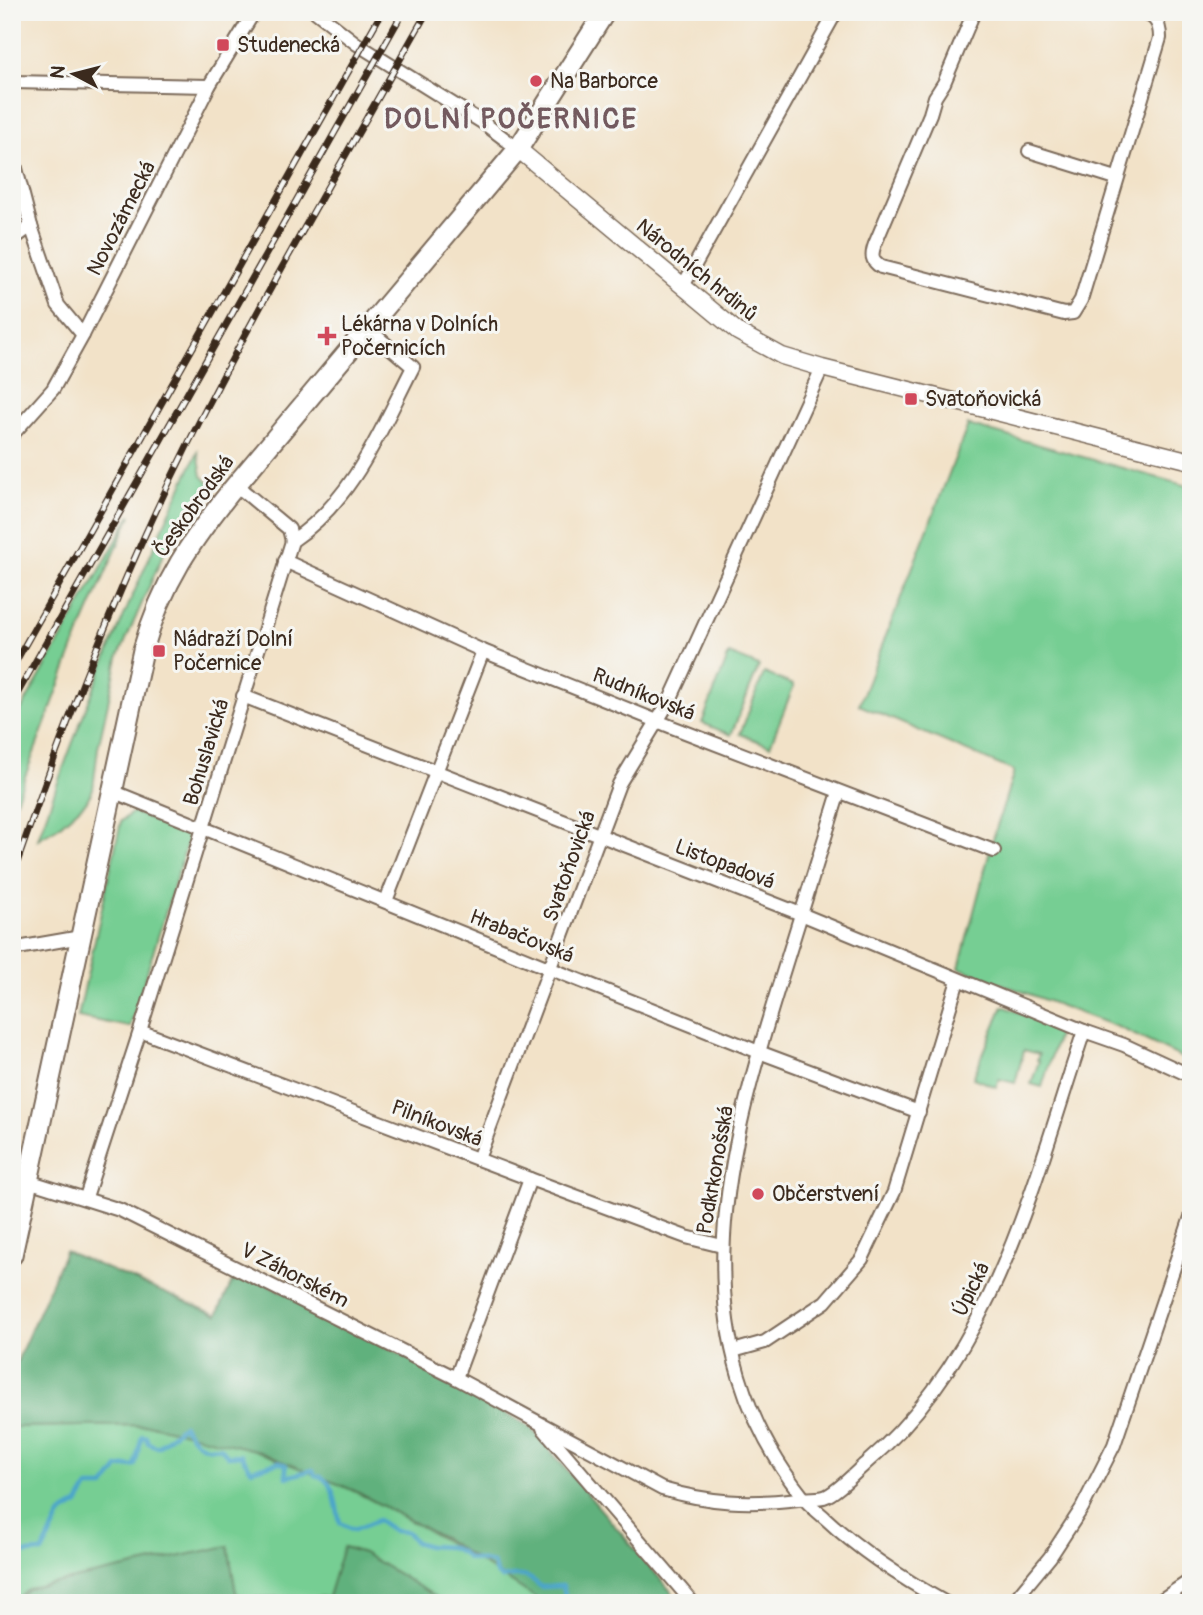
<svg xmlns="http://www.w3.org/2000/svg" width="1203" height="1615" font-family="Pangolin,sans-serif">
<rect width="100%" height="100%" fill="#f6f6f2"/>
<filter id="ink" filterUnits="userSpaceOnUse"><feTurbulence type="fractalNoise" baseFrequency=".0143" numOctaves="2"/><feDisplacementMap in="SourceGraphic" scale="14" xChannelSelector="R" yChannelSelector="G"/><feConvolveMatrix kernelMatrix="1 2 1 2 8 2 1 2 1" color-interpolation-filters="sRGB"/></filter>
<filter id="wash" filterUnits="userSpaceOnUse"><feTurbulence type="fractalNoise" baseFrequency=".00686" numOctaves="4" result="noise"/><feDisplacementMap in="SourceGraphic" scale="28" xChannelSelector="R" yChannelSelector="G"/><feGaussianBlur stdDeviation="1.57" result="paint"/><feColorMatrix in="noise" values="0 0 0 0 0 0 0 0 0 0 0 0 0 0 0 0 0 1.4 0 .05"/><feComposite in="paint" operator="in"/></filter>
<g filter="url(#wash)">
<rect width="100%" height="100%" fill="#f2e2c8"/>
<g fill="#76ce93" stroke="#587c58" stroke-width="2">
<path d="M968,425L1191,487V1062L1120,1028L959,968L993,839L1014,771L859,705Z"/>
<path d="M198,452L202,476L211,485L163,555L118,658L98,748L93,789L86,802L58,827L38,839C83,706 138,578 198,452Z"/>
<path d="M131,515L79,634L12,811V726Z"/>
<path d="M729,654L759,666L731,735L702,723Z"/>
<path d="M764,673L794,685L770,746L740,734Z"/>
<path d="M133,812L186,834L188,840L130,1027L78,1017L121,821Z"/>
<path d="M1003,1006L1056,1027L1059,1032L1042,1087L1031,1084L1039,1061L1037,1060L1039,1054L1024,1050L1015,1083L999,1079L996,1087L973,1078Z"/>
<path d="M152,1425C186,1433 223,1439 256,1450C360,1486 453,1544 544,1603H446L363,1553L344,1547L328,1597L245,1598L236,1593L228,1547L12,1602V1427Z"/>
</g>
<g fill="#60b17d" stroke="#4e6e4e" stroke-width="2">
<path d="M65,1251L217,1315L237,1271L318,1308L530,1427L681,1603H544L445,1539L355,1491L255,1450L152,1425L12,1427V1373Z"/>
<path d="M228,1546L236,1593L245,1598L328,1597L343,1547L363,1553L446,1603H12L28,1589Z"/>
</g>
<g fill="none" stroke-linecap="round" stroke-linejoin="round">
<path stroke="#4ba5c9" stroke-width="4.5" d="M12,1554L42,1552L61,1514L78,1504L88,1487H104L118,1468L135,1465L142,1436L146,1437L148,1443L158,1447L183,1425C192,1439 201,1451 220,1447L228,1456L241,1455L251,1470L279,1462L286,1465V1477L313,1470L315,1475C335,1478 336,1506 340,1523L354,1530L378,1520L394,1531L407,1532L415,1542L428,1546L450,1547L461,1552L467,1558L493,1563L496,1573L502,1578C520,1574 528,1574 541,1587L563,1586L567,1603"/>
</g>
</g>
<g filter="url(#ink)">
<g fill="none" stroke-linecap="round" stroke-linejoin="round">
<defs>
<g id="minor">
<path d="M316,12L357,44L485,124L518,149"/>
<path d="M974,12L944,83L935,97L930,114L875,244C871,255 871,261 881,267L1064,314L1073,313L1081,300L1160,38C1160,21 1154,15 1138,12"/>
<path d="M12,20L14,12"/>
<path d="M12,82L209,86"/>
<path d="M1029,151L1116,178"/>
<path d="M12,153L31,226L58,305L83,335"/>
<path d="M12,240L31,226"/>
<path d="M683,286L836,12"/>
<path d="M12,435L53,389L83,335L209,86L254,12"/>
<path d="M236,485L289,529L292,541"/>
<path d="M285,561L483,651L672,727L994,851"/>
<path d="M243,696L801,914L1084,1031L1124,1045L1191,1076"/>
<path d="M112,791L551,969L759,1052L919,1112"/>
<path d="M839,792C818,859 797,927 776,995C723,1168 680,1339 802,1496C808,1504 817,1511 825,1518C861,1552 903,1579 946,1603"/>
<path d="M386,901L483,651"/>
<path d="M12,949L81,937"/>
<path d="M140,1031L530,1179L686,1237L722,1246"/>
<path d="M478,1159L619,784L670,700L822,368"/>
<path d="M28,1181L120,1210L456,1378L662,1489C710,1503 748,1505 798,1499C806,1498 816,1499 824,1497C835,1494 856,1472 865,1464C994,1355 1033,1184 1084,1031"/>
<path d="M86,1197L140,1031L292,541C354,499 380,431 413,367L367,328"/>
<path d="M733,1351L765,1342L825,1302L862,1259L894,1192L958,980"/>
<path d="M456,1378L530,1179"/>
<path d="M543,1428L693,1603"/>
<path d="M1012,1603L1050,1557L1082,1508L1114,1445L1191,1217"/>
<path d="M1157,1603L1191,1580"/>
</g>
<path id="tertiary" d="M518,149L738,332L782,356L822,368L1191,461"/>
<path id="primary" d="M12,1255L143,650C162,582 192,539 236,485L518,149L605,12"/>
</defs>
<use href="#minor" stroke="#7b6a5a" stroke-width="16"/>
<use href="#tertiary" stroke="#7b6a5a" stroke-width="19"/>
<use href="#primary" stroke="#7b6a5a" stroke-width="23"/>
<use href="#minor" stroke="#fff" stroke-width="12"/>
<use href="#tertiary" stroke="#fff" stroke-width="16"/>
<use href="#primary" stroke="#fff" stroke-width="19"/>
<defs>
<g id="rail">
<path d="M12,668L382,12"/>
<path d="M12,703L403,12"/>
<path d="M12,877C63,729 119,582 189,442C263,296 346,155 427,12"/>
</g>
</defs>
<use href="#rail" stroke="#3b2a1e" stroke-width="7"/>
<use href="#rail" stroke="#f6f6f2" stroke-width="4.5" stroke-dasharray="13" stroke-linecap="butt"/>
</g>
</g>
<g fill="#d1495b" stroke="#f6f6f2" stroke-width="2.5">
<rect x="216" y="38" width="14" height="14" rx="3.5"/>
<circle cx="536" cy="81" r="7"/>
<path d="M323.5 325.5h7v7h7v7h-7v7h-7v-7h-7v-7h7z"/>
<rect x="904" y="392" width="14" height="14" rx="3.5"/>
<rect x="152" y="644" width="14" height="14" rx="3.5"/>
<circle cx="758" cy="1194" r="7"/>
</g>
<g text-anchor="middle" stroke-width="6" stroke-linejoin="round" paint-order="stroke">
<g font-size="21" fill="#3b2a1e" stroke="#f6f6f2" text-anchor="start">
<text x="237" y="52">Studenecká</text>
<text x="550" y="88">Na Barborce</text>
<text x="341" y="331">Lékárna v Dolních<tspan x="341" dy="24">Počernicích</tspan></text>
<text x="925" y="406">Svatoňovická</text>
<text x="173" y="646">Nádraží Dolní<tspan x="173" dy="24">Počernice</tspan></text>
<text x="772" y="1201">Občerstvení</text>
</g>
<g font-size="21" fill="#3b2a1e" stroke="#f6f6f2">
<text transform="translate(121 218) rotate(-63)" y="7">Novozámecká</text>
<text transform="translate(697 270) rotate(39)" y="7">Národních hrdinů</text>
<text transform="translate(194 506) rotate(-54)" y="7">Českobrodská</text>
<text transform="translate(644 694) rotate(22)" y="7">Rudníkovská</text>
<text transform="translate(206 752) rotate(-73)" y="7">Bohuslavická</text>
<text transform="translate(725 864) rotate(21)" y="7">Listopadová</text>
<text transform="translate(569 866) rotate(-70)" y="7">Svatoňovická</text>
<text transform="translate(522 936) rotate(22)" y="7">Hrabačovská</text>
<text transform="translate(437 1123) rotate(21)" y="7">Pilníkovská</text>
<text transform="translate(715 1170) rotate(-80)" y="7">Podkrkonošská</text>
<text transform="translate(295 1275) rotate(27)" y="7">V Záhorském</text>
<text transform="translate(971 1289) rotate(-64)" y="7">Úpická</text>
</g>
<g font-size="28" font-weight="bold" letter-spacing="2" fill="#735a5f" stroke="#f6f6f2">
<text x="511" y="128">DOLNÍ POČERNICE</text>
</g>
</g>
<rect width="1203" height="1615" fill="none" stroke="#f6f6f2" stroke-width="42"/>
<g transform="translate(74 74) rotate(277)" stroke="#f6f6f2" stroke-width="5" paint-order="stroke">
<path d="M0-5L12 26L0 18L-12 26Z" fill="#3b2a1e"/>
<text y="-10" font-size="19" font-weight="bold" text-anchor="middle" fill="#3b2a1e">N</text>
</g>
</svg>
